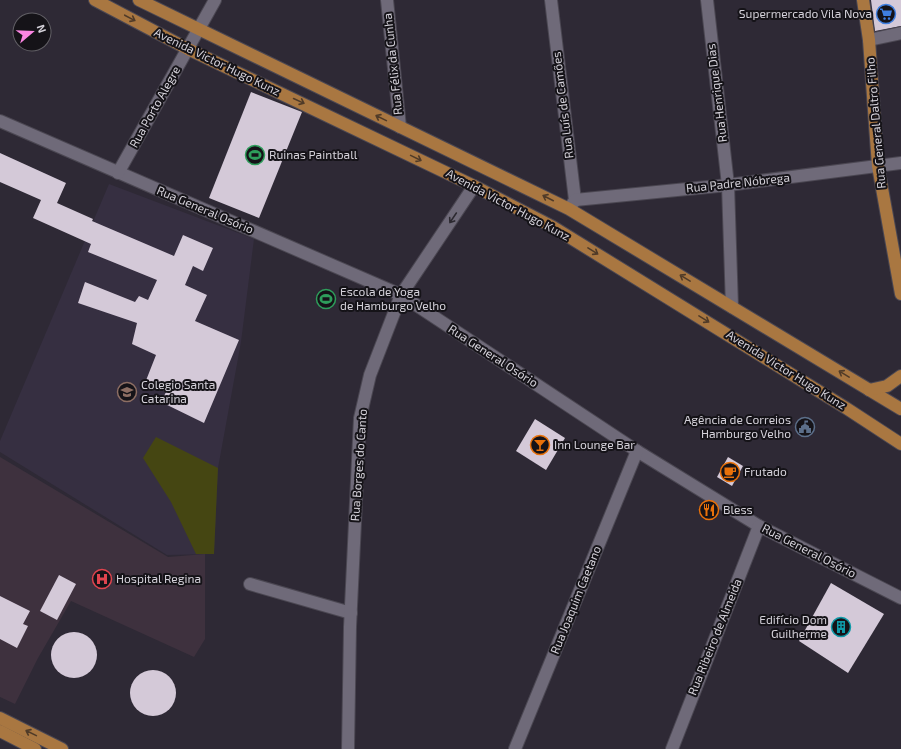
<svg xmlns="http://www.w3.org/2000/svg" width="901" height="749" font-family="'Exo 2',sans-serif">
<rect width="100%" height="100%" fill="#2e2935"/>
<path fill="#362f41" d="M109,184L254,239L241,342L218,468L214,554L167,555L0,452V441Z"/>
<path fill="#3e313e" d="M0,457L168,557L205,554V639L194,657L71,601L38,658L15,704L0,697Z"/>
<path fill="#454612" d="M156,437L218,468L214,554H196L171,502L143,458Z"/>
<g fill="#d4c9d8">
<path d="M871,0H901V26L875,31Z"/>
<path d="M251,92L302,112L259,218L209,198Z"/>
<path d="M0,153L66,183L57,203L93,219L92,221L174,256L183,235L213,248L203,271L193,266L185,285L207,295L195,321L239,340L204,423L161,402L166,392L145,383L156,355L132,344L137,323L78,303L85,282L135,302L139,296L148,300L157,280L88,252L91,244L33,218L41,200L0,182Z"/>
<path d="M535,419L565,438L546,470L516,451Z"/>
<path d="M728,457L743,466L732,486L717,477Z"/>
<path d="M59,575L76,584L57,620L40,611Z"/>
<path d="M831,583L884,614L848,673L799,641Z"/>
<path d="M0,596L30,611L23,624L28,626L17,648L0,639Z"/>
<circle cx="74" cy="655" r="23"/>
<circle cx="153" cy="693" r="23"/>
</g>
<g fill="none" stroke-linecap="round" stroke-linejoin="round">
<defs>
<g id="minor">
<path d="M387,0L400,127"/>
<path d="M551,0L575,200L571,206"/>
<path d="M707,0L728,185L732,307"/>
<path d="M869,40L901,33"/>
<path d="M0,121L401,295L637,451L759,526L901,598"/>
<path d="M118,173L215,0"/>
<path d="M575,200L728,185L901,163"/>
<path d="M250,584L351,613"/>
<path d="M348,749L350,627L360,418L370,375L401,295L474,186"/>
<path d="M515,749L637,451"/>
<path d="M672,749L759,526"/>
</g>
<g id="major">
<path d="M95,0L188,49L474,186L553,227L846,408L901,444"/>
<path d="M139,0L569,209L901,409"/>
<path d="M863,0L869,40L878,166L901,294"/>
<path d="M869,390L887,386L901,376"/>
<path d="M0,718L62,749"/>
<path d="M0,731L35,749"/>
</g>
</defs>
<use href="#minor" stroke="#4b4752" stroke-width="14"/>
<use href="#major" stroke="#4b4752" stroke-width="14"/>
<use href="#minor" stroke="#6f6a79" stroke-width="12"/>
<use href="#major" stroke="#a97741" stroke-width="12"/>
</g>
<defs><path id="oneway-shaft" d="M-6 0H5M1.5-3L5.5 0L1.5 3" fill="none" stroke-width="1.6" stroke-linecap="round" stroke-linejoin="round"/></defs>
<g stroke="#503b28">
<use href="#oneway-shaft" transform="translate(130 18) rotate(28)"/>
<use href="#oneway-shaft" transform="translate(299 101) rotate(25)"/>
<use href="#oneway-shaft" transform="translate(381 118) rotate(-154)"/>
<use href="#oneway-shaft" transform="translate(416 158) rotate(26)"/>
<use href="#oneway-shaft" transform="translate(548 198) rotate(-153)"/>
<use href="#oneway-shaft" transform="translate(593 251) rotate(32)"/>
<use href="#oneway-shaft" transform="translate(685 278) rotate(-149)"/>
<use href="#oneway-shaft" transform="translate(704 319) rotate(32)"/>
<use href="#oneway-shaft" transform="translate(844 374) rotate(-149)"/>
<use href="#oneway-shaft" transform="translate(31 733) rotate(-154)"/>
</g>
<use stroke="#2c2930" href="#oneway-shaft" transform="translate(453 218) rotate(124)"/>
<defs>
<symbol id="supermarket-ring" viewBox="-11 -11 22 22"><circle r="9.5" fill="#151318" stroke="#3f7fe0" stroke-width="1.5"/><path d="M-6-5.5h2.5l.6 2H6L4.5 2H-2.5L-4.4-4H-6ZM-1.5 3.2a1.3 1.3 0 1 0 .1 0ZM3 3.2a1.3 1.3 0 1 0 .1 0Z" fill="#3f7fe0"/></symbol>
<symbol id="stadium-ring" viewBox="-11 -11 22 22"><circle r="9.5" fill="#151318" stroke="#2e9e5b" stroke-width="1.5"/><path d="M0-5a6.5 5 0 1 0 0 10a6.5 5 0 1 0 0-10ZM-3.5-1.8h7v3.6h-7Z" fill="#2e9e5b"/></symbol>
<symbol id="school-ring" viewBox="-11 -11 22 22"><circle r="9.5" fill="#151318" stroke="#8d6e63" stroke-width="1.5"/><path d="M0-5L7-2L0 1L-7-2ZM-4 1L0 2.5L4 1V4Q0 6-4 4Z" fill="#8d6e63"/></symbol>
<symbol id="civic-ring" viewBox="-11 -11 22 22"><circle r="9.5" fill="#151318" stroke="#5c6f8a" stroke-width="1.5"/><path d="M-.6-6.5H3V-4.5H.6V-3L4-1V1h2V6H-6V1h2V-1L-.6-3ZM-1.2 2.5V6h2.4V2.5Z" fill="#5c6f8a"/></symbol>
<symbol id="bar-ring" viewBox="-11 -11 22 22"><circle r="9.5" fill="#151318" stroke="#e8710a" stroke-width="1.5"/><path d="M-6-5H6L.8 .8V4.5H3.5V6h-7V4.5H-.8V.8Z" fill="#e8710a"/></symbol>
<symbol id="cafe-ring" viewBox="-11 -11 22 22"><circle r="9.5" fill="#151318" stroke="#e8710a" stroke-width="1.5"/><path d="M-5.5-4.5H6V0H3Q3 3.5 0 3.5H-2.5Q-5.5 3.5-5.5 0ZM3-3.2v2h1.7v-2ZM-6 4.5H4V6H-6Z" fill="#e8710a"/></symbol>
<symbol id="restaurant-ring" viewBox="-11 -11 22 22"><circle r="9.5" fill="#151318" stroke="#e8710a" stroke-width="1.5"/><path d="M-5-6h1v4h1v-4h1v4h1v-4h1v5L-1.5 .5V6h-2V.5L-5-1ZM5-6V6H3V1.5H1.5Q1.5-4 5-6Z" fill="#e8710a"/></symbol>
<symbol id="hospital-ring" viewBox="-11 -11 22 22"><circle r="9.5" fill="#151318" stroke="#e0444e" stroke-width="1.5"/><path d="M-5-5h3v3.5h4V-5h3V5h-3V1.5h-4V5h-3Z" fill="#e0444e"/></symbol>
<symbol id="building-ring" viewBox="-11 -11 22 22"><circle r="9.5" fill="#151318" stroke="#0f9aa8" stroke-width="1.5"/><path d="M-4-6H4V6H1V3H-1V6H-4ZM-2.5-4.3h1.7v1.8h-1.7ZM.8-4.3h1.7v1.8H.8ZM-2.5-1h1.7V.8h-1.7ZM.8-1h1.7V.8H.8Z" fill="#0f9aa8"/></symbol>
</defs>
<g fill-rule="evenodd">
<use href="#supermarket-ring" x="875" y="3" width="22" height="22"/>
<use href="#stadium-ring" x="244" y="144" width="22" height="22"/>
<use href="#stadium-ring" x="315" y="288" width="22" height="22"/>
<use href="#school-ring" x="116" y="381" width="22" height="22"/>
<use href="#civic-ring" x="794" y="416" width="22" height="22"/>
<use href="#bar-ring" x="529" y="434" width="22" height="22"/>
<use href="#cafe-ring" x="719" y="461" width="22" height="22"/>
<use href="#restaurant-ring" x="698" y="499" width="22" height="22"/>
<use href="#hospital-ring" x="91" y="568" width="22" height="22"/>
<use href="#building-ring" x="830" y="616" width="22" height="22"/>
</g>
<g text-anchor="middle" stroke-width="4" stroke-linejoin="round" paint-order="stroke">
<g font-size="12" fill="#d4d1d9" stroke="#151318" text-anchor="start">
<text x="872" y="18" text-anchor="end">Supermercado Vila Nova</text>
<text x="269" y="159">Ruinas Paintball</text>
<text x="340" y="296">Escola de Yoga<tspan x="340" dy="14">de Hamburgo Velho</tspan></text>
<text x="141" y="389">Colegio Santa<tspan x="141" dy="14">Catarina</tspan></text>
<text x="791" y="424" text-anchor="end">Agência de Correios<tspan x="791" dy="14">Hamburgo Velho</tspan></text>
<text x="554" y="449">Inn Lounge Bar</text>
<text x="744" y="476">Frutado</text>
<text x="723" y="514">Bless</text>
<text x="116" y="583">Hospital Regina</text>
<text x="827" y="624" text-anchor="end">Edifício Dom<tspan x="827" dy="14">Guilherme</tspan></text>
</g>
<g font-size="12" fill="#d4d1d9" stroke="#151318">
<text transform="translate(217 62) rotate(26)" y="4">Avenida Victor Hugo Kunz</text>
<text transform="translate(393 64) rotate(-96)" y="4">Rua Félix da Cunha</text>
<text transform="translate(717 93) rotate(-97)" y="4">Rua Henrique Dias</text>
<text transform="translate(563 105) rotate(-97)" y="4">Rua Luís de Camões</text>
<text transform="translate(155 107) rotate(-61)" y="4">Rua Porto Alegre</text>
<text transform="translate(876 123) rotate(-95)" y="4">Rua General Daltro Filho</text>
<text transform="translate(738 183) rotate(-6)" y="4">Rua Padre Nóbrega</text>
<text transform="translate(508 205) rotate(28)" y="4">Avenida Victor Hugo Kunz</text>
<text transform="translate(205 210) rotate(23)" y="4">Rua General Osório</text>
<text transform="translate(493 356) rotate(33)" y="4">Rua General Osório</text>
<text transform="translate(786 370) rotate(32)" y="4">Avenida Victor Hugo Kunz</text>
<text transform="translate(359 465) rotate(-86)" y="4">Rua Borges do Canto</text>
<text transform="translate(809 551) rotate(27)" y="4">Rua General Osório</text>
<text transform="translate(576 600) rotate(-68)" y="4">Rua Joaquim Caetano</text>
<text transform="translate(715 637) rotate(-68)" y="4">Rua Ribeiro de Almeida</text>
</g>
</g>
<g transform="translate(32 32) rotate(71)"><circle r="19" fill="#151318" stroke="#615f65"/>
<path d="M0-3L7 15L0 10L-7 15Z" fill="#fc86e3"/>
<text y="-6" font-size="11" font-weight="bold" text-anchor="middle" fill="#d4d1d9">N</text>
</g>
</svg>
